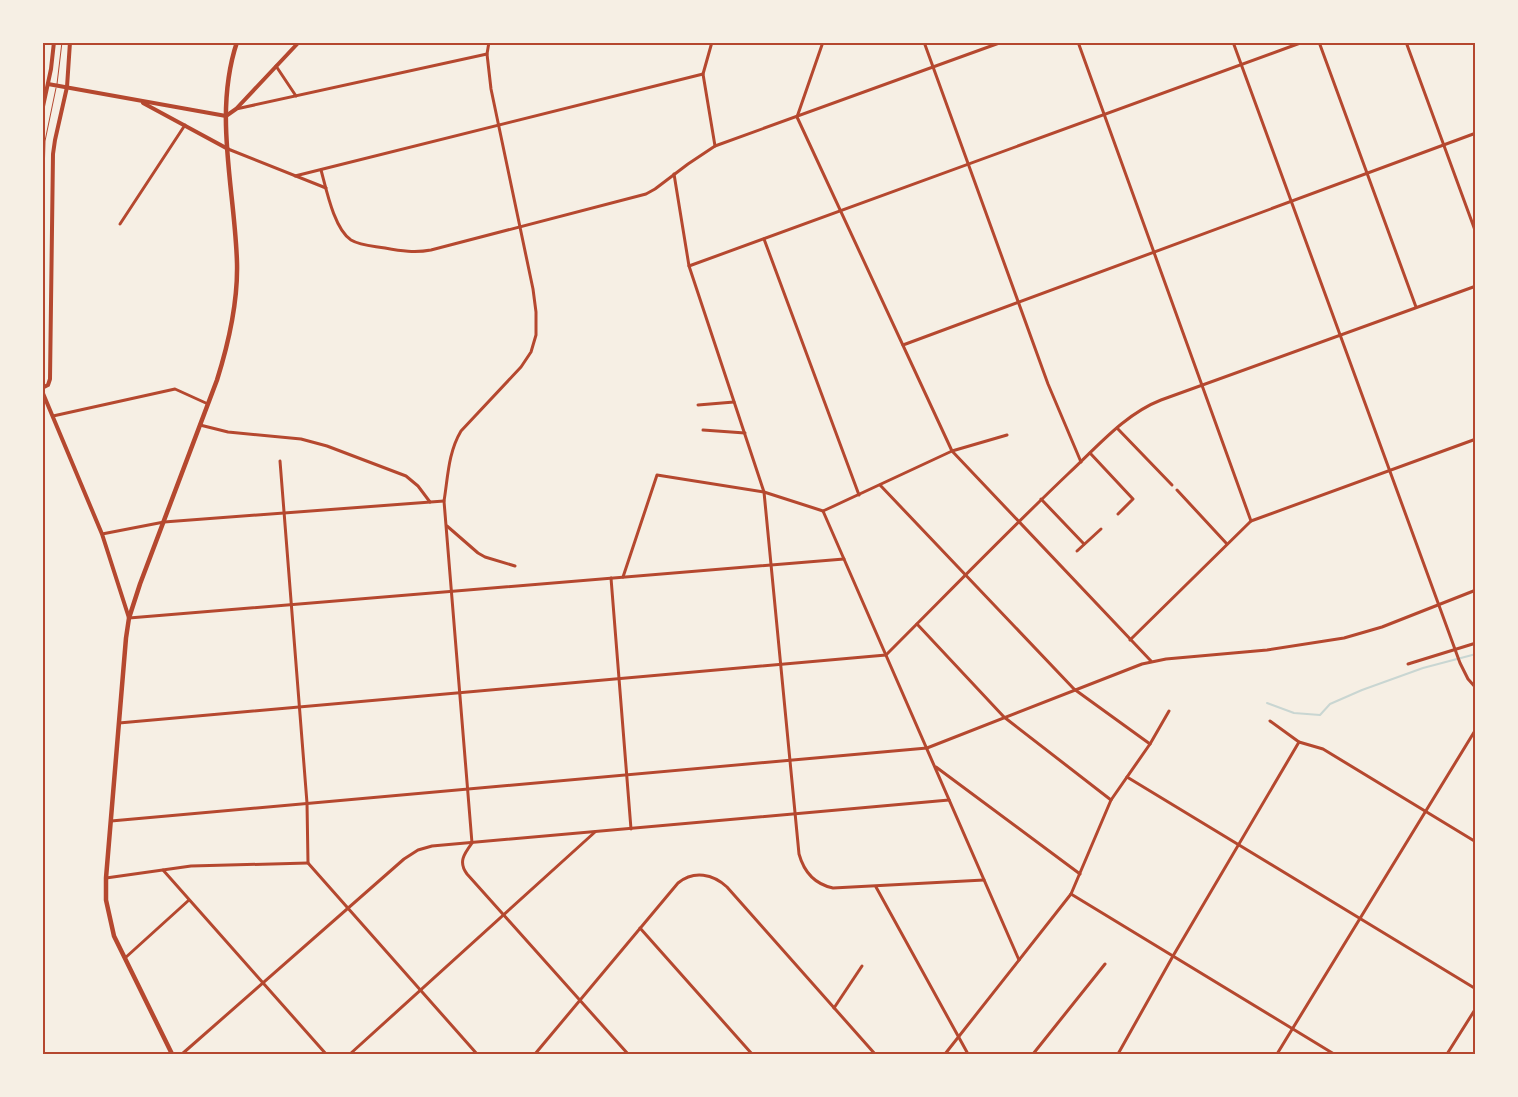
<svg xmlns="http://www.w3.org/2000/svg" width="1518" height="1097" font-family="'PT Sans Narrow',sans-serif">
<rect width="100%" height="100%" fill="#f6efe4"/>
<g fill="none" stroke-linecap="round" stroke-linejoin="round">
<path stroke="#c9d6d2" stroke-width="2" d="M1267,703L1294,713L1320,715L1330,704L1362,690L1423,668L1476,654"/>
<g stroke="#b5482f" stroke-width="1">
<path d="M57,84L62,42"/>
<path d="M42,245L45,141L56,88"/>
</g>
<g stroke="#b5482f" stroke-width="3">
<path d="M489,42L487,54L491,89L533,289L536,312V335L531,352L521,367L461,431C448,453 448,477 444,501L472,843C464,854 458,862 467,874L628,1054"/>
<path d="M712,42L703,74L715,146"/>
<path d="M823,42L797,117L952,451L1151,661"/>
<path d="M924,42L1048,384L1081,462"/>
<path d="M1078,42L1251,521"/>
<path d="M1233,42L1460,663L1468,679L1476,688"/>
<path d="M1319,42L1416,307"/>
<path d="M1406,42L1476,233"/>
<path d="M276,66L296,96"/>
<path d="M236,109L487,54"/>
<path d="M228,149L326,188"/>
<path d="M321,170C326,188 334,229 351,240C361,246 374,246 385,248C401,251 415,253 431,250L646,194L655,189L688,164L715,146L1002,42"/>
<path d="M674,174L689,266L764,492L799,854C804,872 814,884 833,888L984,880"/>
<path d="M295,176L703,74"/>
<path d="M120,224L185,125"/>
<path d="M764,239L859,495"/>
<path d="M689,266L1303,42"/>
<path d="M903,345L1476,133"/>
<path d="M698,405L734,402"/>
<path d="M53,416L175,389L208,404"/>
<path d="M200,425L228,432L301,439L327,446L406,476L418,486L430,502"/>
<path d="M1117,428L1172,485"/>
<path d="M703,430L745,433"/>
<path d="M1090,453L1133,499L1118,514"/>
<path d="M280,461L307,803L308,863L477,1054"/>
<path d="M880,485L1074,689L1150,744"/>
<path d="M1177,490L1227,544"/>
<path d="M1041,499L1084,544"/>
<path d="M823,511L1019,960"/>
<path d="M447,526L478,553L485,557L515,566"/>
<path d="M102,534L164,522L444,501"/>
<path d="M1077,551L1101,529"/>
<path d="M623,577L657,475L764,492L823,511L952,451L1007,435"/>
<path d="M611,578L631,829"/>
<path d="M129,618L844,559"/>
<path d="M917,624L1004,717L1111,800"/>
<path d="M1130,640L1251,521L1476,439"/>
<path d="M1408,664L1476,643"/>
<path d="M1270,721L1299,742L1323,749L1476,842"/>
<path d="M119,723L886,655C947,594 1007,532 1069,473C1098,446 1125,414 1161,400L1476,286"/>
<path d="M936,767L1080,874"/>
<path d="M1127,777L1476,989"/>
<path d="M111,821L927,748L1142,664L1166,659L1267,650L1344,638L1382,627L1476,590"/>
<path d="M163,870L326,1054"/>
<path d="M106,878L191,866L308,863"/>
<path d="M876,887L968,1054"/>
<path d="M1071,894L1334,1054"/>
<path d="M640,928L752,1054"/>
<path d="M125,958L189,900"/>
<path d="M834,1008L862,966"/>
<path d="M182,1054L404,859L418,850L432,846L949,800"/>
<path d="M350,1054L595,832"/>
<path d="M535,1054L678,883C694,870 713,874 727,887L875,1054"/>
<path d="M945,1054L1071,894L1111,800L1150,744L1169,711"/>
<path d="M1033,1054L1105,964"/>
<path d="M1118,1054L1173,956L1299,742"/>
<path d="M1277,1054L1476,729"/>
<path d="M1447,1054L1476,1008"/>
</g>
<g stroke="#b5482f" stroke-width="4">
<path d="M48,84L226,116L236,109L299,42"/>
<path d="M143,103L228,149"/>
<path d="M42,111L51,69L54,42"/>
<path d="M42,388L48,385L50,379L53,154L55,140L67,87L70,42"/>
<path d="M42,391L102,534L129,618"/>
</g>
<path stroke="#b5482f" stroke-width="4.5" d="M172,1054L114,936L106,900V878L126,638L129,618L140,584L217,380C229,342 238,303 237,263C235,190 213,114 237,42"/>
</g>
<rect width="1518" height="1097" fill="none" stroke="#f6efe4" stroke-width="88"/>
<rect x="44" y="44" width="1430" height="1009" fill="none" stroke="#b5482f" stroke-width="2"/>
</svg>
